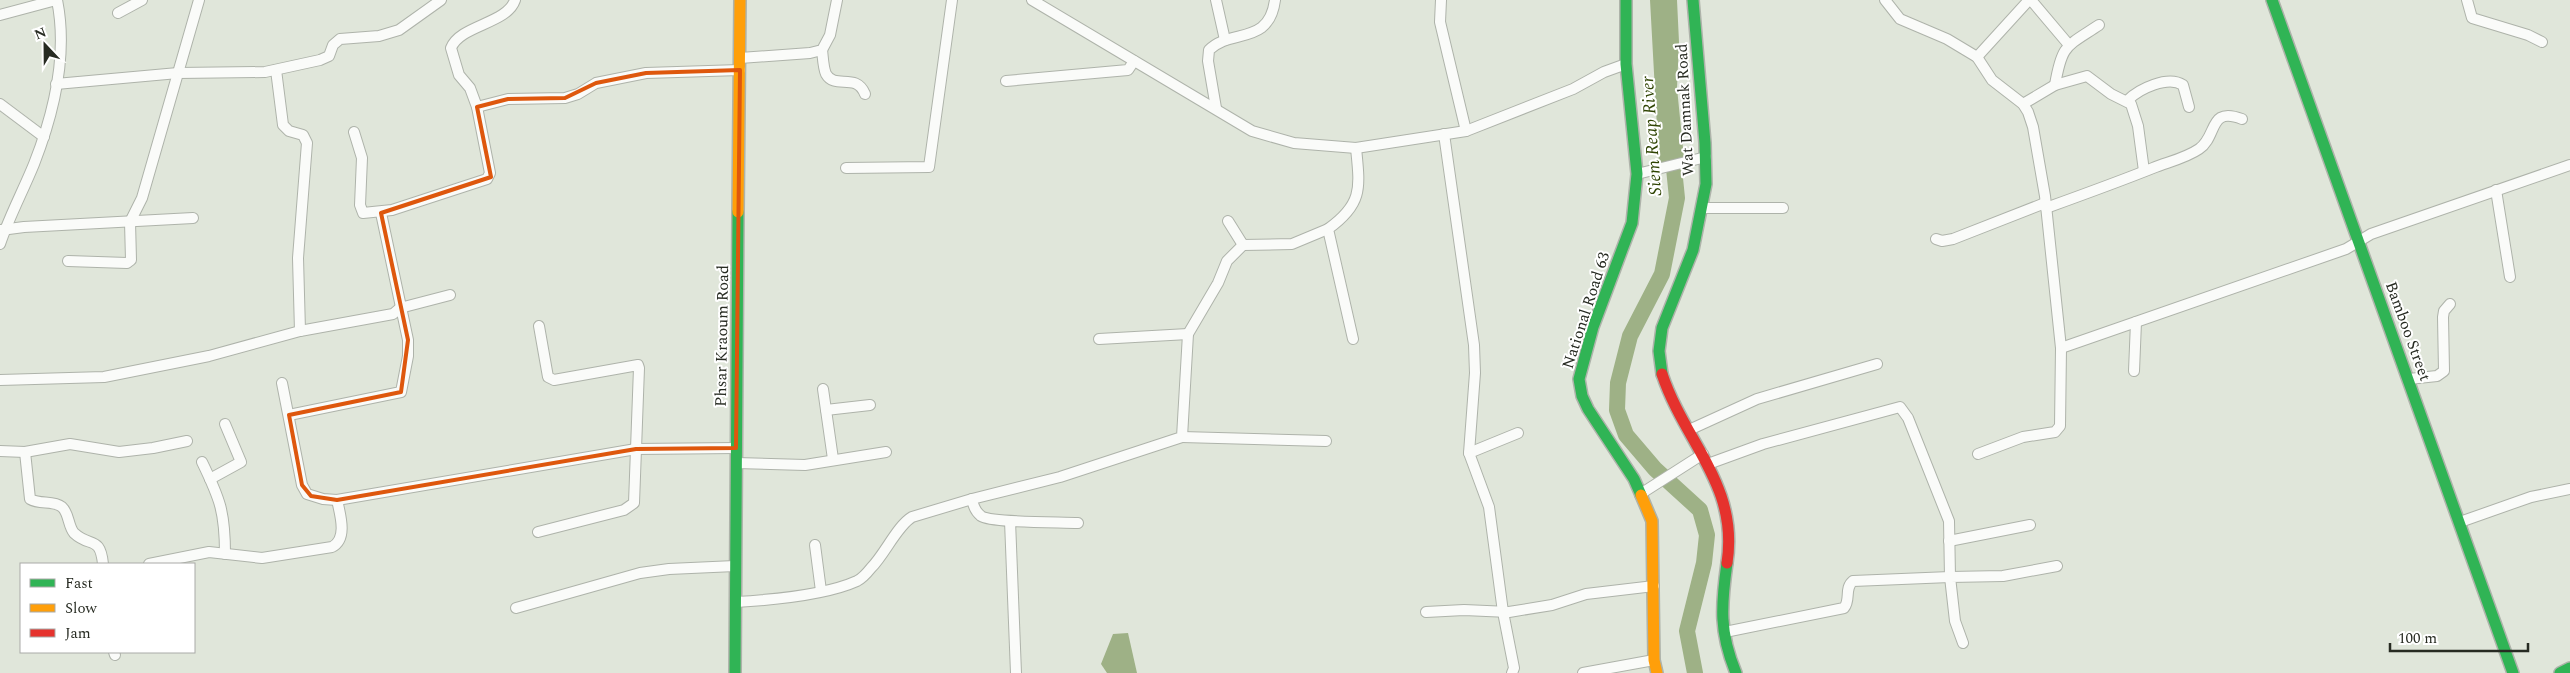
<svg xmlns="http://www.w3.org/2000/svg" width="2570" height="673" font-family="Spectral,serif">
<rect width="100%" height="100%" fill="#e0e6da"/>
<g fill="#9eb186">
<path d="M1650,0H1677L1679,42L1677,88L1684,158L1659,164Z"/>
<path d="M1128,633L1137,673H1107L1101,664L1113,634Z"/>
</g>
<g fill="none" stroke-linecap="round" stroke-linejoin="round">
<path stroke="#9eb186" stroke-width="16" d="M1672,149L1677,198L1662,274L1630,336L1618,383L1617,410L1626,435L1655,469L1700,510L1707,535L1704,563L1687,631L1695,673"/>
<defs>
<g id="street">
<path d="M1032,0L1252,131L1294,143L1356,148L1466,131L1573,89L1604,72L1626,64"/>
<path d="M1216,0L1225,40"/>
<path d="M1441,0L1440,22L1466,131"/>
<path d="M1885,0L1900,19L1947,39L1977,57L1992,80L2023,104L2028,112L2033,127L2045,196L2061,348L2060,426L2055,432L2023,437L1978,454"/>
<path d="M2031,0L2069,45"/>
<path d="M2467,0L2472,18L2528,35L2542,42"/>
<path d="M118,13L142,0"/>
<path d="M0,15L56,0"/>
<path d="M822,50C823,57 823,67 826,74C835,90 856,72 865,94"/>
<path d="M1977,57L2029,0"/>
<path d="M740,58L810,53L822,50L830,35L837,0"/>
<path d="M276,70L283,125L289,131L303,135L307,143L298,258L300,331"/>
<path d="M1006,81L1128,70L1134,61"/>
<path d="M56,84L178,73L265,72L320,60L329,56L333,45L340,39L379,36L399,30L441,0"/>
<path d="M2055,85C2062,44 2066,47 2099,25"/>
<path d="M2128,100C2139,89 2168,75 2183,85L2189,107"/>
<path d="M0,104L44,137"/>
<path d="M2023,104L2055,85L2087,76L2111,94L2131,104L2138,126L2144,171"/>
<path d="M477,107L508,99L565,98L578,94L596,83L646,73L740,70"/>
<path d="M1216,108L1208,61L1209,50C1231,28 1269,46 1275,0"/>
<path d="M354,132L362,158L360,205L363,213L392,210L487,179L490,173L477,107L470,88L459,75L451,48C460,25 507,24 515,0"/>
<path d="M1444,134L1474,345L1475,373L1469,453L1489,507L1503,612L1514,668L1512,673"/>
<path d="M846,168L929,167L952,0"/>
<path d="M1637,174L1706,157"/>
<path d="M2496,190L2510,277"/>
<path d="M1703,208H1783"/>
<path d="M2046,208C2082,195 2118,182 2153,168C2168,162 2186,158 2199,149C2218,136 2208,106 2242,119"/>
<path d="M1228,221L1243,245L1292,244L1328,229"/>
<path d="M1,230L24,227L193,218"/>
<path d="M1936,239L1942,241L1953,239L2045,203"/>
<path d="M0,244C9,217 23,191 34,164C54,113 68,54 57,0"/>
<path d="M68,261L127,263L131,260L130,222L142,198L199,0"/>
<path d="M1099,339L1188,334"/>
<path d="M1353,339L1328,229C1363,204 1360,188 1356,148"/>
<path d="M2061,348L2346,249L2371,234L2570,165"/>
<path d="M2134,371L2136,322"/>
<path d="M2409,379L2437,376L2444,371L2443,317L2444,311L2450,304"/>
<path d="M0,380L104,377L209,356L300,331L393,314L400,308L450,295"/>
<path d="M282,383L302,485L307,494L323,499L337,500L636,449L736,448"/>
<path d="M823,389L833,459"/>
<path d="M826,410L870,405"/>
<path d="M289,415L401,392L408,356V340L381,213"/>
<path d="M1689,430L1757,399L1877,364"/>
<path d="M1182,437L1326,441"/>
<path d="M0,451L25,452L70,444L119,452L153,448L187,441"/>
<path d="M25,452L30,499C40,505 53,500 62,507C69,513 68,526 74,533C90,548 100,535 103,564"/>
<path d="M1469,453L1518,433"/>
<path d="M202,462C220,499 225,512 225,554"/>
<path d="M736,463L805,465L886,452"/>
<path d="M1708,464L1763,444L1900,407L1908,418L1949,521L1950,577L1853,581C1844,588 1851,600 1844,608L1725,632"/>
<path d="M210,479L241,462L225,424"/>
<path d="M1642,493L1703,454"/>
<path d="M972,499C973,505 976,512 981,516C991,523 1061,522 1078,523"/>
<path d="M1010,521L1016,673"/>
<path d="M2460,522L2531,497L2570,489"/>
<path d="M538,532L624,510L634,503L639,368L638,365L554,380L548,377L539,326"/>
<path d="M1949,541L2030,525"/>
<path d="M815,545L821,591"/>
<path d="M149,564L209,552L262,558L332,547C348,539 340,514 337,500"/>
<path d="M736,602C770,600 826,595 857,581C863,578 867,573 871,568C885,554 897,526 912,517L972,499L1060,477L1182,437L1188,334L1218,283L1227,261L1243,245"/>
<path d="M516,608L640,573L669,569L735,566"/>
<path d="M1426,612L1464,610L1509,612L1552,605L1586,594L1654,586"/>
<path d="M1963,643L1955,621L1950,577L2003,576L2057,566"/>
<path d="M114,652L115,655"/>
<path d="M1583,673L1654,660"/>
</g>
<g id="fast">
<path d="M1626,0V64L1637,174L1632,223L1593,327L1579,379L1582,396L1588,409L1634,479L1641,495"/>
<path d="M2272,0L2513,673"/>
<path d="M1662,374L1659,351L1662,328L1693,250L1706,184L1705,143L1693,0"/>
<path d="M1727,563C1721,606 1719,632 1736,673"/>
<path d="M735,673L738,212"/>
<path d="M2560,673L2570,668"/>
</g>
<g id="slow">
<path d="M738,212L740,0"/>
<path d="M1641,495L1652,521L1654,660L1657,673"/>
</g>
<path id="jam" d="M1662,374C1685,443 1739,485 1727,563"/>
</defs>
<use href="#street" stroke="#aeb3aa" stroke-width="12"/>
<use href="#fast" stroke="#aeb3aa" stroke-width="14"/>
<use href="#slow" stroke="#aeb3aa" stroke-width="14"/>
<use href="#jam" stroke="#aeb3aa" stroke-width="14"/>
<use href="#street" stroke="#fafbf9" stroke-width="10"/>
<use href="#fast" stroke="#30b455" stroke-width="11"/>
<use href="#slow" stroke="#ff9f0a" stroke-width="11"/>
<use href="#jam" stroke="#e5322d" stroke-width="11"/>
</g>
<path fill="none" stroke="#de570d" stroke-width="4" stroke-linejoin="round" d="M740,70L736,448L636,449L337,500L311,496L302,485L289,415L401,392L408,340L381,213L491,177L477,107L508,99L565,98L596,83L646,73Z"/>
<g text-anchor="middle" stroke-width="4" stroke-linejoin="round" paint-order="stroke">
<g font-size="16" fill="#272b22" stroke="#fff">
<text transform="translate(1684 110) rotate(-93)" y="6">Wat Damnak Road</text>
<text transform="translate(1585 310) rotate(-72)" y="6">National Road 63</text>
<text transform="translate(2409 331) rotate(70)" y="6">Bamboo Street</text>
<text transform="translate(721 336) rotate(-89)" y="6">Phsar Kraoum Road</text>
</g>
<g font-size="18" font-style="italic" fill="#2f4403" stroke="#fff">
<text transform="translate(1651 136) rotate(-94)" y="6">Siem Reap River</text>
</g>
</g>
<rect x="20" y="563" width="175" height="90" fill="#ffffff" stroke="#a9aaa7"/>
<rect x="30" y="579" width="25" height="8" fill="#30b455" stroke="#a9aaa7"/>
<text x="65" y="588" font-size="15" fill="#272b22">Fast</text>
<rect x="30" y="604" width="25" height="8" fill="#ff9f0a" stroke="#a9aaa7"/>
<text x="65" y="613" font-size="15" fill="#272b22">Slow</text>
<rect x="30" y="629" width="25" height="8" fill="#e5322d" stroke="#a9aaa7"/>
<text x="65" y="638" font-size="15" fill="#272b22">Jam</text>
<g transform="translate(45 45) rotate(338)" stroke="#ffffff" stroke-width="4" paint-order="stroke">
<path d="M0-4L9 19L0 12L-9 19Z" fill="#272b22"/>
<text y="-8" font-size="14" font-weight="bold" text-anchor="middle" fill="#272b22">N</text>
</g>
<path d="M2390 643v8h138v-8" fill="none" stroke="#272b22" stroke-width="2.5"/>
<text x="2398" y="643" font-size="15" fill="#272b22" stroke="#ffffff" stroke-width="4" paint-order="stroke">100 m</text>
</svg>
